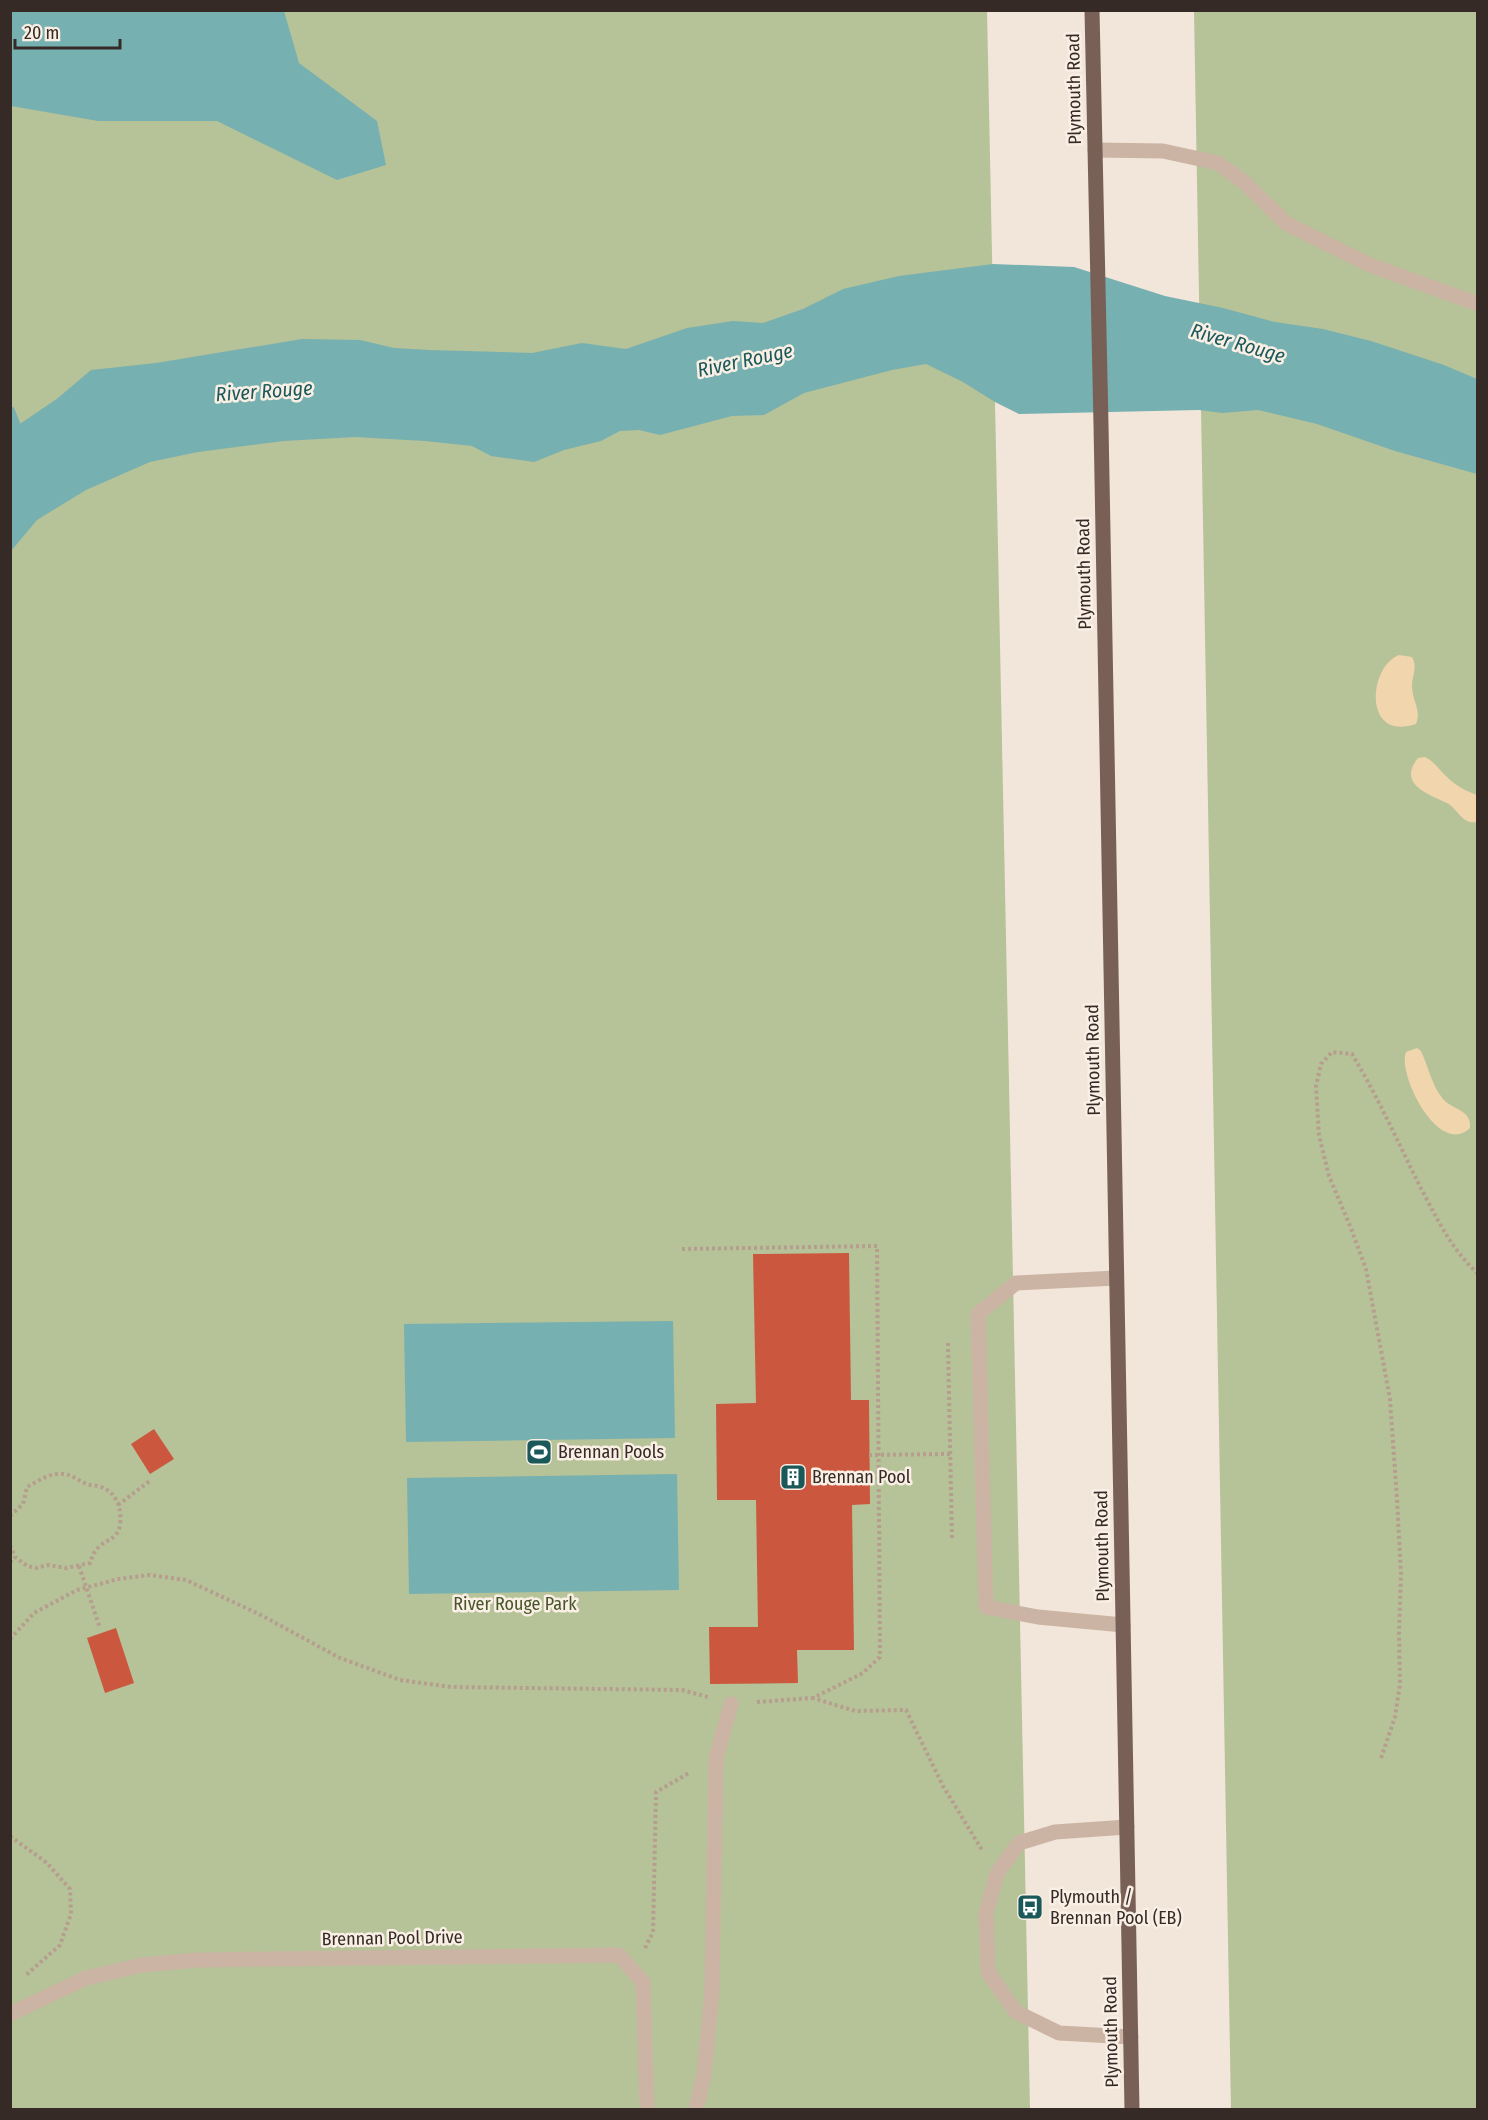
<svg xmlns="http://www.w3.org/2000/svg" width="1488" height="2120" font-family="'Fira Sans Condensed',sans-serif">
<rect width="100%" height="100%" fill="#f2e5d9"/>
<g fill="#b6c298">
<path d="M11,11H987L1030,2109L11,2110Z"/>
<path d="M1194,11H1477V2109H1231Z"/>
</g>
<g fill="#f0d5ad">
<path d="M1399,655L1412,657C1418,667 1412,675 1412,686C1412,700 1422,711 1416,724C1363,742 1368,667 1399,655Z"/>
<path d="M1425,757C1435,762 1439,770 1447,777C1456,786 1466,791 1477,795V822C1462,825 1458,809 1447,803C1428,794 1397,784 1418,758Z"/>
<path d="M1417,1048L1421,1051C1428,1066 1432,1086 1443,1099C1453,1110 1472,1110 1470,1128C1439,1158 1397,1074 1406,1052Z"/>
</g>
<g fill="#77b0b0">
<path d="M10,11H284L299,63L377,121L386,165L337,180L217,121H98L11,106Z"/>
<path d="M993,264L1074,267L1165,296L1223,308L1275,322L1323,329L1371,341L1444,365L1477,379V474L1395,451L1317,424L1258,410L1222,413L1199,410L1019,414L995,402L963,382L926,364L892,370L804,393L764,415L732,416L660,435L639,430L620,431L601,441L564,450L534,462L491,456L472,446L425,441L355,437L284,441L198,452L150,462L86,490L37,520L11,551V430L58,398L91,370L156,363L302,339L360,340L394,348L430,350L532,353L582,343L626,349L687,328L733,321L763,323L803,309L843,289L899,276Z"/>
<path d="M673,1321L675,1438L406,1442L404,1324Z"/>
<path d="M677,1474L679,1590L409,1594L407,1478Z"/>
</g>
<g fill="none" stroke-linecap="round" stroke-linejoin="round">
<path stroke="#77b0b0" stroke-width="10" d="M10,411L21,439"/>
</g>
<g fill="#cb583e">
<path d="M849,1253L851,1400H869L870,1504L852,1505L854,1650H797L798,1683L710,1684L709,1627H758L756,1500H717L716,1404L756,1403L753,1254Z"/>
<path d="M154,1429L174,1459L150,1474L131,1444Z"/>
<path d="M116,1628L134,1683L105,1693L87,1638Z"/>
</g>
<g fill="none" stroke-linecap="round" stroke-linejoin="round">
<g stroke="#b69e8f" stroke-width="4" stroke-dasharray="3 3" stroke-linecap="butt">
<path d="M682,1249L877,1246L880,1657L863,1673L813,1698L855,1711L906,1710L943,1786L982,1850"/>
<path d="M948,1343L952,1541"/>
<path d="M869,1455L950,1454"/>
<path d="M118,1505L151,1480"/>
<path d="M10,1516L23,1504L27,1487C38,1481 49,1473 62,1474C72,1474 78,1481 87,1484C91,1486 96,1485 101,1487C117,1493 122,1508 120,1525C117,1540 108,1538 99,1547C94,1551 92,1557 90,1563L66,1568L48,1565L36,1568L27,1566L15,1557L10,1545"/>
<path d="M10,1562L15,1557"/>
<path d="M79,1566L100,1628"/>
<path d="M10,1639L34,1613L77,1590L118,1579L150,1575L186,1580L259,1614L340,1658L400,1680L451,1687L682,1690L708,1697"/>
<path d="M757,1702L813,1698"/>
<path d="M1381,1758L1395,1717L1400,1684L1399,1634L1401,1574L1397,1499L1390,1399L1366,1269L1350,1226L1329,1176L1319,1135L1316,1086L1321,1064L1332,1052L1352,1054C1380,1100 1401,1150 1426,1198C1442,1228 1453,1250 1478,1274"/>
<path d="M10,1836L47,1863L70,1889L71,1914L60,1945L25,1976"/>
<path d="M645,1948L653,1932L656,1792L689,1773"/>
</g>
<g stroke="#cbb4a4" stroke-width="15">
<path d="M1095,150L1163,151L1218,163L1245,183L1287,224L1370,265L1478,304"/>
<path d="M1116,1278L1016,1283L978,1314L986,1607L1038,1617L1123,1625"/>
<path d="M1127,1827L1055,1832L1019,1843L997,1873L986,1913L988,1972L1016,2012L1059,2033L1131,2037"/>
<path d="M696,2110L704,2075L712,1990L716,1758L731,1704"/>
</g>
<path stroke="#cbb4a4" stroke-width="15" d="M10,2014L86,1978L142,1965L198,1960L619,1955L643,1982L647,2110"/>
<path stroke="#796057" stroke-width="15" d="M1092,10L1101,424L1132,2110"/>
</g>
<defs>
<symbol id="stadium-square" viewBox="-11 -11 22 22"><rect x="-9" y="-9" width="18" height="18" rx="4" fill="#1a5859" stroke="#faefe5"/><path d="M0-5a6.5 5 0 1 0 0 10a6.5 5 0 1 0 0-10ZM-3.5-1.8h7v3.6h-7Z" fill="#fff"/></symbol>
<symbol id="building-square" viewBox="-11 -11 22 22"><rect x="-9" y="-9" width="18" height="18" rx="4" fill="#1a5859" stroke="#faefe5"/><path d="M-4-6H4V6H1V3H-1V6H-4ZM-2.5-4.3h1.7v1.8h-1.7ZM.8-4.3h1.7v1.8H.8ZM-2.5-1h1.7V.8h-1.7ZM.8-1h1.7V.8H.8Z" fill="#fff"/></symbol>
<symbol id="bus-square" viewBox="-11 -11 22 22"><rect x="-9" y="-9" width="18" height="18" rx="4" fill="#1a5859" stroke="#faefe5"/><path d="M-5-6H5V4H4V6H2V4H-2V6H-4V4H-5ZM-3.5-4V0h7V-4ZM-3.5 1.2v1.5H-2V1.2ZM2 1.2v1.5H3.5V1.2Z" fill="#fff"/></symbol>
</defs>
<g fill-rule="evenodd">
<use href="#stadium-square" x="524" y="1437" width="30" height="30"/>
<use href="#building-square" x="778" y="1462" width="30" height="30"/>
<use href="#bus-square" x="1015" y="1892" width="30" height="30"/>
</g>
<g text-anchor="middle" stroke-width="5" stroke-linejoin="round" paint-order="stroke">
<g font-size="18" fill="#362a26" stroke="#faefe5">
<text transform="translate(1074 89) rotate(-91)" y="6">Plymouth Road</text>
<text transform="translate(1084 574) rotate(-91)" y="6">Plymouth Road</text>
<text transform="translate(1093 1060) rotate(-91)" y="6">Plymouth Road</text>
<text transform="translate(1102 1546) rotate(-91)" y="6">Plymouth Road</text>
<text transform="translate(392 1938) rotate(-1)" y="6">Brennan Pool Drive</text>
<text transform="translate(1111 2032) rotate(-91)" y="6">Plymouth Road</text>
</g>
<g font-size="18" fill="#362a26" stroke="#faefe5" text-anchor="start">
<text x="558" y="1458">Brennan Pools</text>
<text x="812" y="1483">Brennan Pool</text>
<text x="1050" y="1903">Plymouth /<tspan x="1050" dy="21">Brennan Pool (EB)</tspan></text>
</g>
<g font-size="18" fill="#475529" stroke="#faefe5">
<text x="515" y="1610">River Rouge Park</text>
</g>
<g font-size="20" font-style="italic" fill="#1a5859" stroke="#faefe5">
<text transform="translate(1238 343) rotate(16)" y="7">River Rouge</text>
<text transform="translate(745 360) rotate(-12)" y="7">River Rouge</text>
<text transform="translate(264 391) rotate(-4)" y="7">River Rouge</text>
</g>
</g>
<rect width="1488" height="2120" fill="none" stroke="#362a26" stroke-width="24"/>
<path d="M15 39v9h105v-9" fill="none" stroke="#362a26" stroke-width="3"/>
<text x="24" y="39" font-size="18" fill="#362a26" stroke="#faefe5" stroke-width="4.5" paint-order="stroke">20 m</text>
</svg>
